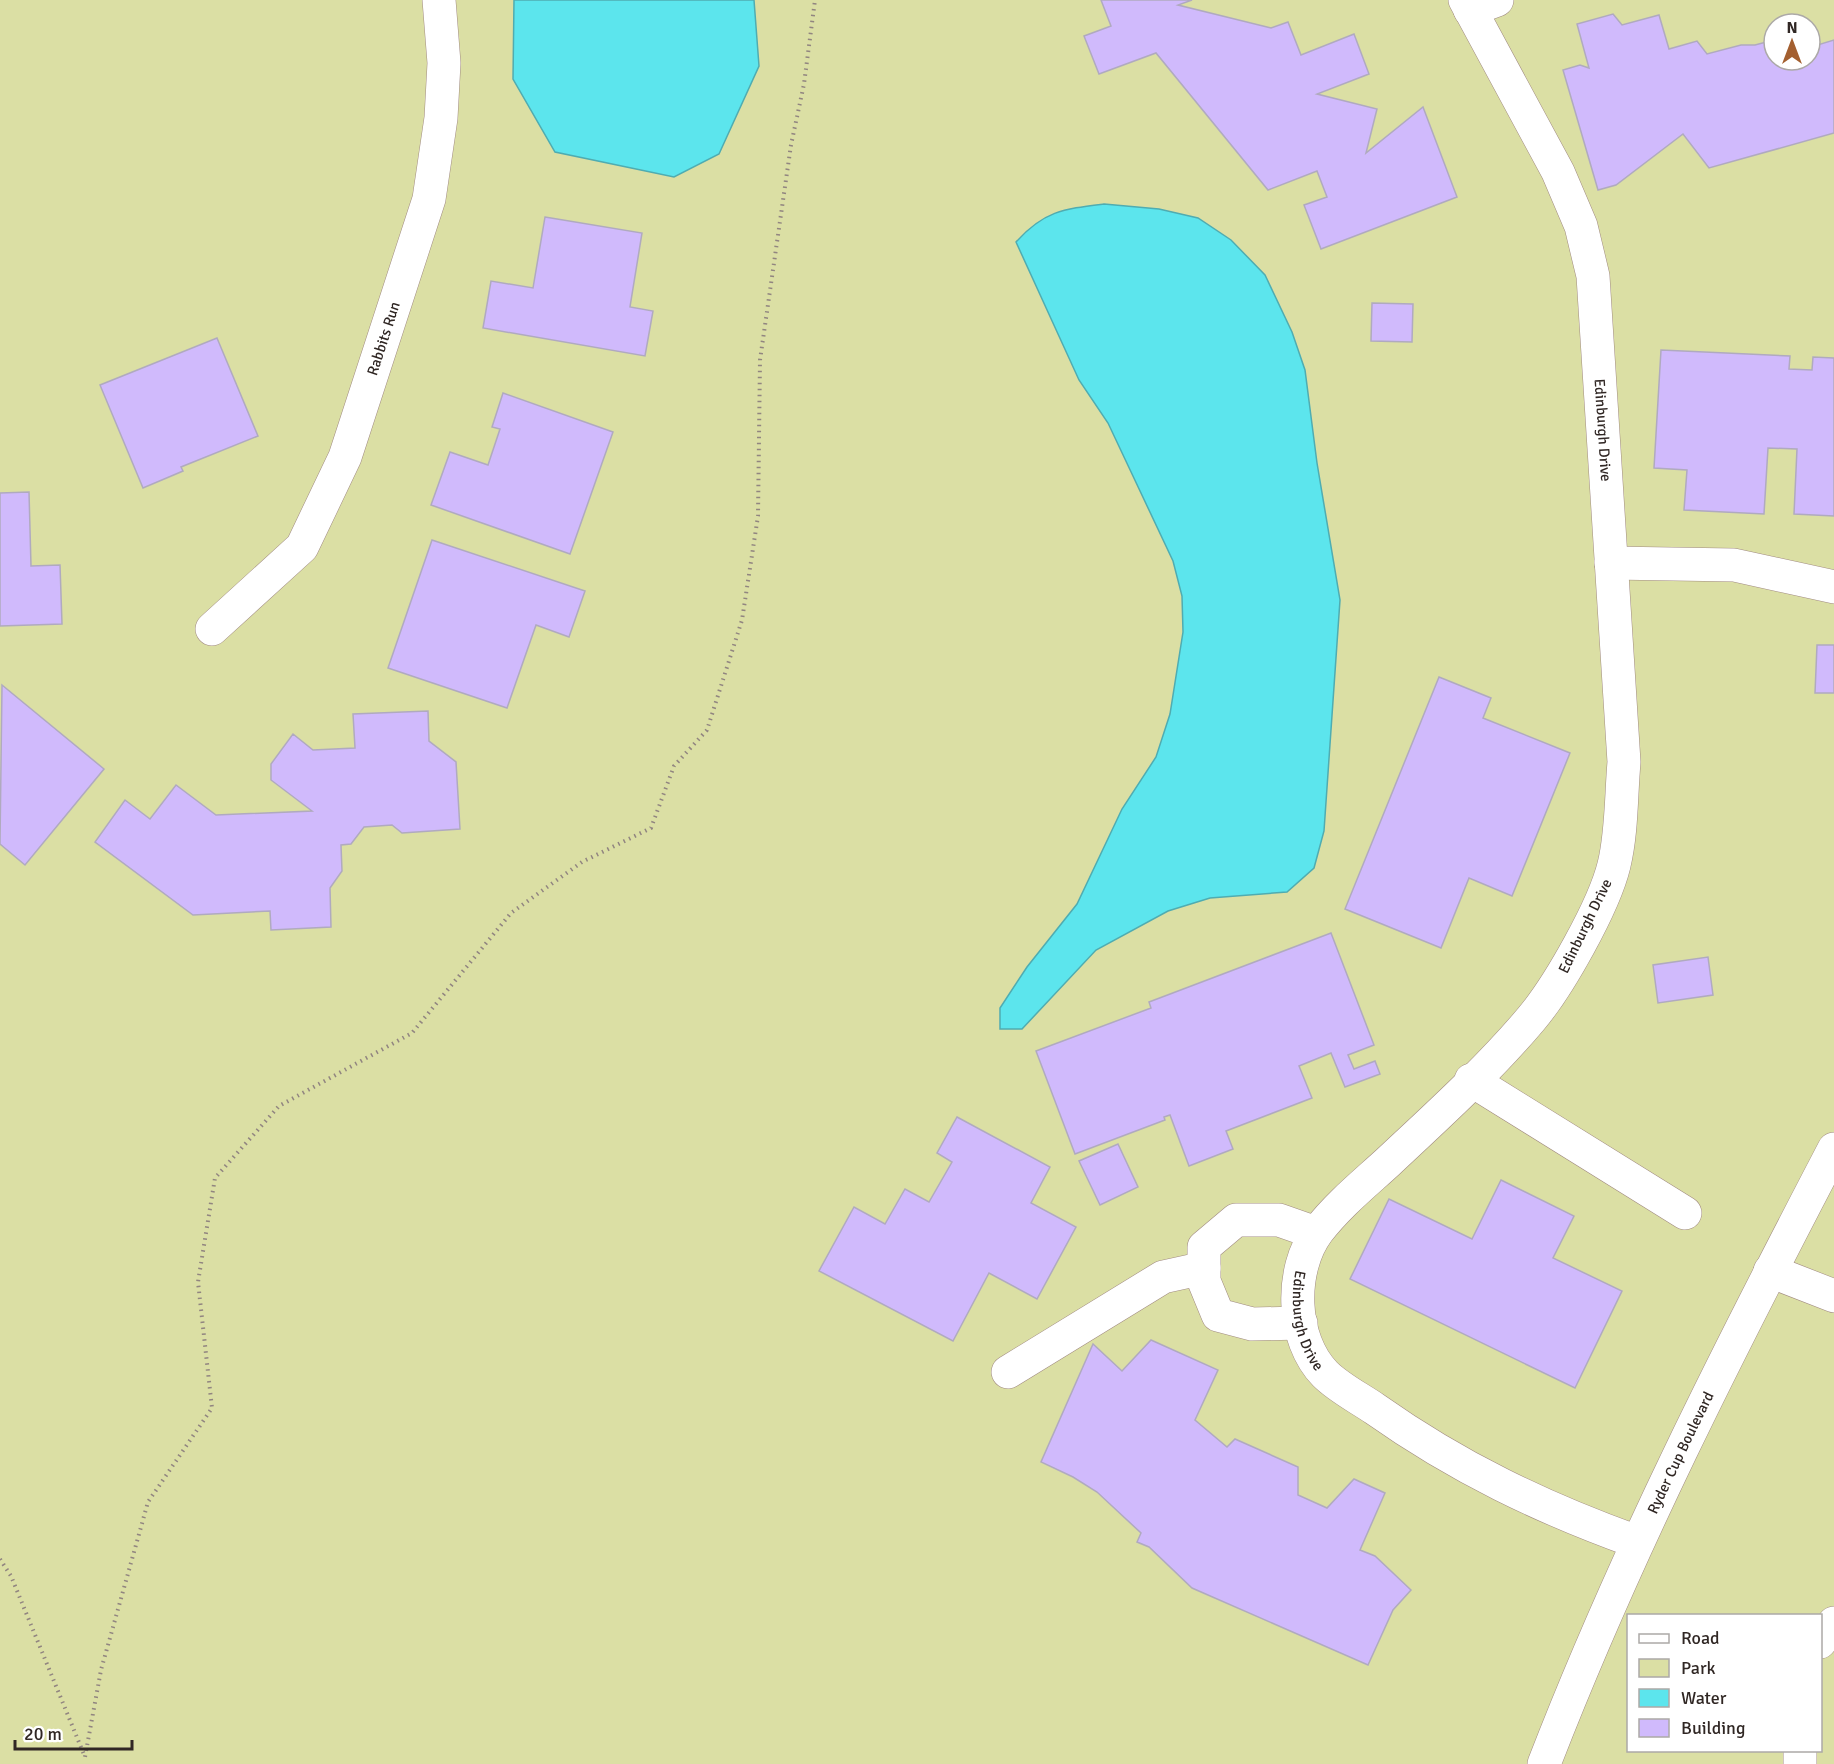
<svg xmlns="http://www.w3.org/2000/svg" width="1834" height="1764" font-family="Signika,sans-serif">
<rect width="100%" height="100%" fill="#fcede7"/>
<path fill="#dbdfa4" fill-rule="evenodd" d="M0,0H1834V1764H0ZM1774,24H1810V60H1774ZM1628,1616H1820V1750H1628Z"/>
<g fill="#5ce5ed" stroke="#4facb1" stroke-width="1.5">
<path d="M514,0H754L759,66L719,154L674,177L555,152L513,79Z"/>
<path d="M1104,204L1159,209L1198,218L1231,240L1265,275L1292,332L1305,370L1317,463L1340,600L1324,831L1314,868L1287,892L1210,898L1168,911L1096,950L1022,1029H1000V1008L1027,967L1077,904L1122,809L1156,757L1170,714L1183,632L1182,596L1173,561L1108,423L1079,380L1016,242C1044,211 1063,209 1104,204Z"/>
</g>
<g fill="#d0bafc" stroke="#b0aabf" stroke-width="1.5">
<path d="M1101,0H1192L1178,5L1271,28L1288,22L1301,55L1354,34L1369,74L1317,94L1377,109L1366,153L1423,107L1457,197L1321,249L1304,205L1327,197L1317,171L1268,190L1156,53L1099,74L1084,36L1111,26Z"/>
<path d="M1613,14L1622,25L1659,15L1669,49L1697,41L1707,54L1741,45H1755L1774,40V60H1803L1804,63L1810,60L1814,46L1834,40V133L1709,168L1683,134L1616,185L1598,190L1563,70L1580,65L1589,68L1577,24Z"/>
<path d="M545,217L642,233L630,307L653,311L645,356L483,328L491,281L533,288Z"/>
<path d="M1372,303L1413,304L1412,342L1371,341Z"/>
<path d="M217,338L258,436L181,467L183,471L143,488L100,385Z"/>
<path d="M1661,350L1790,356L1789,369L1812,370L1813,357L1834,358V516L1794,514L1797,449L1768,448L1764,514L1684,510L1687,470L1654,468Z"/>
<path d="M503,393L613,432L570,554L431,505L450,452L488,465L500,429L492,427Z"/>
<path d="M29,492L31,566L60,565L62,624L0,626V493Z"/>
<path d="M432,540L585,591L569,637L536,625L507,708L388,668Z"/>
<path d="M1817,645H1834V693H1815Z"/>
<path d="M1439,677L1491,698L1483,718L1570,753L1512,896L1469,878L1441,948L1345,909Z"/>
<path d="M2,685L104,769L25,865L0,844Z"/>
<path d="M428,711L429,741L456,762L460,829L402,833L392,825L364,827L351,844L341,845L342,871L330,888L331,927L271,930L270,911L193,915L95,842L125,800L150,819L176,785L216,815L312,811L271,780V764L293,734L313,750L355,748L353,714Z"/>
<path d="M1331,933L1374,1045L1348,1055L1354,1069L1375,1061L1380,1074L1345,1087L1331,1053L1299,1066L1312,1098L1226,1131L1233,1149L1189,1166L1170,1115L1164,1117L1165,1120L1075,1154L1036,1051L1151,1008L1149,1002Z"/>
<path d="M1708,957L1713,995L1658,1003L1653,965Z"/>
<path d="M957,1117L1050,1167L1031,1203L1076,1227L1037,1299L989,1273L953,1341L819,1271L854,1207L885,1224L905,1189L929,1202L952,1162L937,1153Z"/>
<path d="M1118,1144L1138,1187L1100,1205L1079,1161Z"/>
<path d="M1501,1180L1574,1216L1553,1258L1622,1291L1575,1388L1350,1279L1389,1199L1472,1239Z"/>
<path d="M1151,1340L1218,1370L1195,1420L1227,1447L1235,1439L1298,1467V1495L1327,1508L1354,1479L1385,1493L1360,1550L1375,1556L1411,1590L1393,1610L1368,1665L1192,1588L1149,1547L1137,1542L1141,1533L1097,1492L1073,1477L1041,1462L1093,1344L1122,1371Z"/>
</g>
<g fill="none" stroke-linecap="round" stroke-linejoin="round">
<defs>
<g id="minor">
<path id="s1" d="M1465,0L1558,172L1581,226L1593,276L1624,762C1621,796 1622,832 1614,865C1604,906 1559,986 1531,1019C1488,1070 1437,1116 1388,1162C1364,1184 1338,1205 1318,1231C1289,1270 1291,1339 1325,1374C1339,1388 1359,1398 1375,1409C1457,1467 1542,1508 1637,1542"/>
<path d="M1470,10L1497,0"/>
<path d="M1611,563L1734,565L1834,587"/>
<path id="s2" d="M212,629L302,547L345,457L429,199L441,118L444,63L439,0"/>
<path d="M1471,1080L1685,1213"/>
<path d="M1770,1271L1834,1296"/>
<path d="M1301,1323L1252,1324L1218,1315L1204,1281V1247L1236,1220H1279L1316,1233"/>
<path d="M1008,1372L1163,1277L1204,1268"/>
<path d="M1820,1642L1834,1623"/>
<path id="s3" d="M1544,1764C1626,1552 1729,1350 1834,1149"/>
<path d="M1800,1764V1750"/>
</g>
</defs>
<use href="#minor" stroke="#a18b82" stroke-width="34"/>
<path stroke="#918580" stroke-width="4" stroke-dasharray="1.5 4.5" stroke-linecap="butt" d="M0,1559L11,1576L85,1757L101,1670L148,1502L212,1408L198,1282L215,1178L279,1106L412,1033L511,913L582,862L651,828L674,766L707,730L742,620L758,516L760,360L791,145L804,84L815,0"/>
<use href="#minor" stroke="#fff" stroke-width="33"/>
</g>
<g text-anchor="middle" stroke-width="5" stroke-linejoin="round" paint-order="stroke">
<g font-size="15" fill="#302724" stroke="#fff">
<text dy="5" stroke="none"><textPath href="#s2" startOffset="346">Rabbits Run</textPath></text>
<text dy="5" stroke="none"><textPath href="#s1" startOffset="460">Edinburgh Drive</textPath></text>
<text transform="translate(1585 926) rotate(-64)" y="5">Edinburgh Drive</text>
<text dy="5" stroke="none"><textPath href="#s1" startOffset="1468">Edinburgh Drive</textPath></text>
<text dy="5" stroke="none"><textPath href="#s3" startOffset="340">Ryder Cup Boulevard</textPath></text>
</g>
</g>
<rect x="1627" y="1614" width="195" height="138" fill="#ffffff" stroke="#aca9a7" stroke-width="1.5"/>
<rect x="1639" y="1634" width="30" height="9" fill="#ffffff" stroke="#aca9a7" stroke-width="1.5"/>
<text x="1681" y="1644" font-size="18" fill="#302724">Road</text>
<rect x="1639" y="1659" width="30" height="18" fill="#dbdfa4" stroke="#aca9a7" stroke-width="1.5"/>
<text x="1681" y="1674" font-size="18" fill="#302724">Park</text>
<rect x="1639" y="1689" width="30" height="18" fill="#5ce5ed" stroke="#aca9a7" stroke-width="1.5"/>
<text x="1681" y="1704" font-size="18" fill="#302724">Water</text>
<rect x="1639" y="1719" width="30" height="18" fill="#d0bafc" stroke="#aca9a7" stroke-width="1.5"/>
<text x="1681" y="1734" font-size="18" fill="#302724">Building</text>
<g transform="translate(1792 42)"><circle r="28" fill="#ffffff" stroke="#aca9a7" stroke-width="1.5"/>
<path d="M0-4.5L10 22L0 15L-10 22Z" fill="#a35f30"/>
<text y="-9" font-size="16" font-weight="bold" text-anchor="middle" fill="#302724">N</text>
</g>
<path d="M15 1740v9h117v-9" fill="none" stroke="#302724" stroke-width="3"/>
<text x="24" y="1740" font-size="18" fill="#302724" stroke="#ffffff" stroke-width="4.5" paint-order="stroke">20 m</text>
</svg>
